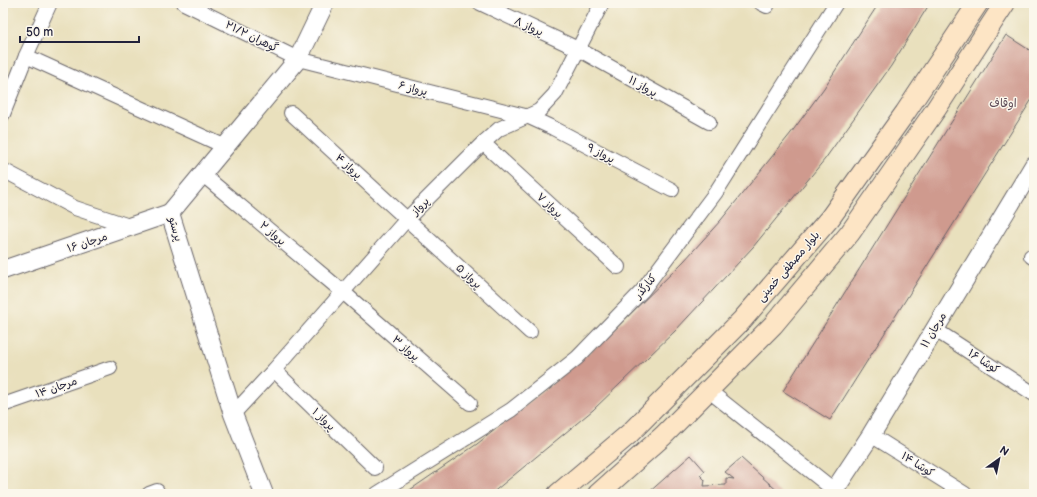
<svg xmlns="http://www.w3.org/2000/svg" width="1037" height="497" font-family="'Balsamiq Sans','Playpen Sans Arabic',sans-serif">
<rect width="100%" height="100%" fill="#fbf7ec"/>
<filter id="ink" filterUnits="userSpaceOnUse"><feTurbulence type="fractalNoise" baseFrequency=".025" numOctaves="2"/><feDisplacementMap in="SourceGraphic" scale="8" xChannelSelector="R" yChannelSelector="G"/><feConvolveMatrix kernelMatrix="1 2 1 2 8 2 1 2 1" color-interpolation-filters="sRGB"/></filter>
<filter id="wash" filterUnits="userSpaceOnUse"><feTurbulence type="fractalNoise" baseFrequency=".012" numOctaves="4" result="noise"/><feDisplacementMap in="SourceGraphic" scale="16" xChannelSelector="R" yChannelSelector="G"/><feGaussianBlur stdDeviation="0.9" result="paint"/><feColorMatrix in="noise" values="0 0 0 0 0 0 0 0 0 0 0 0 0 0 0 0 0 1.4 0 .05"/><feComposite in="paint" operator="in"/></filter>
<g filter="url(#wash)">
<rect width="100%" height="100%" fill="#e9e0bd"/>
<g id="blocks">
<g fill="#cf9a8e">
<path d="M879,3H930L891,66L825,159L753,247L675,331L593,410L491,494H404L477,444L520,410L605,339L684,261L721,220L791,133L824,88Z"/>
<path d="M1006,35L1034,53V96L830,420L783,391Z"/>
<path d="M691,455L705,471L700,475L705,480L704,486L726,485V478L734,479L725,472L741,458L781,494H647Z"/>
</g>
</g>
</g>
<g filter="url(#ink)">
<use href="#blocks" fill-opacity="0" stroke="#686468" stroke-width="1"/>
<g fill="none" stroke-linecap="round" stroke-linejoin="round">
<defs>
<g id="minor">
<path d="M184,3L298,59L529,117L553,128L672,190"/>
<path d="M480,3L578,49L709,122"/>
<path d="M761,3L767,6"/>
<path d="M26,56L226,147"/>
<path d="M291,113L530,332"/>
<path d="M3,114L26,56L50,3"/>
<path d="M483,143L618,267"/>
<path d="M3,170L75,208L132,227"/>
<path d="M202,174L343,292L470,403"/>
<path d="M1031,256L1034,258"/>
<path d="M934,329L1034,394"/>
<path d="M274,370L375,468"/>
<path d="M708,390L834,490"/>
<path d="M3,405L110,368"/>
<path d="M233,414L274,370L407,219L483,143L499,129L539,111L555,94L602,3"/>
<path d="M871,435L965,494"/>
<path d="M149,494L157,491"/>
<path d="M377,494L511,410L577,358L642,291L716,192L836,3"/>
</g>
<g id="tertiary">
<path d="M3,270L170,213"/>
<path d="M264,494L233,414L170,213L298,59L325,3"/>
<path d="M832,494L871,435L1034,165"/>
</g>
<g id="secondary">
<path d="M558,494L629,434L742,320L830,218L905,113L978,3"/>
<path d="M598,494L663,436L773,325L850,233L936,109L1005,3"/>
</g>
</defs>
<use href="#minor" stroke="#686468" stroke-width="16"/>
<use href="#tertiary" stroke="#686468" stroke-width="20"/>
<use href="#secondary" stroke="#686468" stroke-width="22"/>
<use href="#minor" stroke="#fff" stroke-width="14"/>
<use href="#tertiary" stroke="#fff" stroke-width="18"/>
<use href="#secondary" stroke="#fde5c5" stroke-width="20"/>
</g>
</g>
<g text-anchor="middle" stroke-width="3" stroke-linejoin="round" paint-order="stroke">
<g font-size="11" fill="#22223b" stroke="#fbf7ec">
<text transform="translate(529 26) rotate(25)" y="4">پرواز ۸</text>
<text transform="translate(252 36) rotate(26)" y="4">گوهران ۲۱/۲</text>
<text transform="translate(643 86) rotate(29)" y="4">پرواز ۱۱</text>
<text transform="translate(413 88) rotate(14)" y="4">پرواز ۶</text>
<text transform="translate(601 153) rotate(27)" y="4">پرواز ۹</text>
<text transform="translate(349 166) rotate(42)" y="4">پرواز ۴</text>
<text transform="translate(550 205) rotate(43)" y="4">پرواز ۷</text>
<text transform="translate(420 206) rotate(-45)" y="4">پرواز</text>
<text transform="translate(176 229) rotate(74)" y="4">پرستو</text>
<text transform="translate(273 233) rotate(40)" y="4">پرواز ۲</text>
<text transform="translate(87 242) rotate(-18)" y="4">مرجان ۱۶</text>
<text transform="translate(788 266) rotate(-49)" y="4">بلوار مصطفی خمینی</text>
<text transform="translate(469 276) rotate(43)" y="4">پرواز ۵</text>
<text transform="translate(645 286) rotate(-50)" y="4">کنارگذر</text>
<text transform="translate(933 330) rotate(-59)" y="4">مرجان ۱۱</text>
<text transform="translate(406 348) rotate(41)" y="4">پرواز ۳</text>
<text transform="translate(984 361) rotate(33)" y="4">کوشا ۱۶</text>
<text transform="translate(56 387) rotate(-19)" y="4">مرجان ۱۴</text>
<text transform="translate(324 419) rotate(44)" y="4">پرواز ۱</text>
<text transform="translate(918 464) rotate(32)" y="4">کوشا ۱۴</text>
</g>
<g font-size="12" fill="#5f4c58" stroke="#fbf7ec">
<text x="1003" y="107">اوقاف</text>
</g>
</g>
<rect width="1037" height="497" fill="none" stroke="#fbf7ec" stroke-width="16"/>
<g transform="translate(999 459) rotate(33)" stroke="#fbf7ec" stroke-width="3" paint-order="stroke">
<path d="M0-3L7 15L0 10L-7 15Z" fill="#22223b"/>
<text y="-6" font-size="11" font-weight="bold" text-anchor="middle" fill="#22223b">N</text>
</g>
<path d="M20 36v6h119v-6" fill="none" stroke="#22223b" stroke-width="2"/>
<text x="26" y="36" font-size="12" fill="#22223b" stroke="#fbf7ec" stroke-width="3" paint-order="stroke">50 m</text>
</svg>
